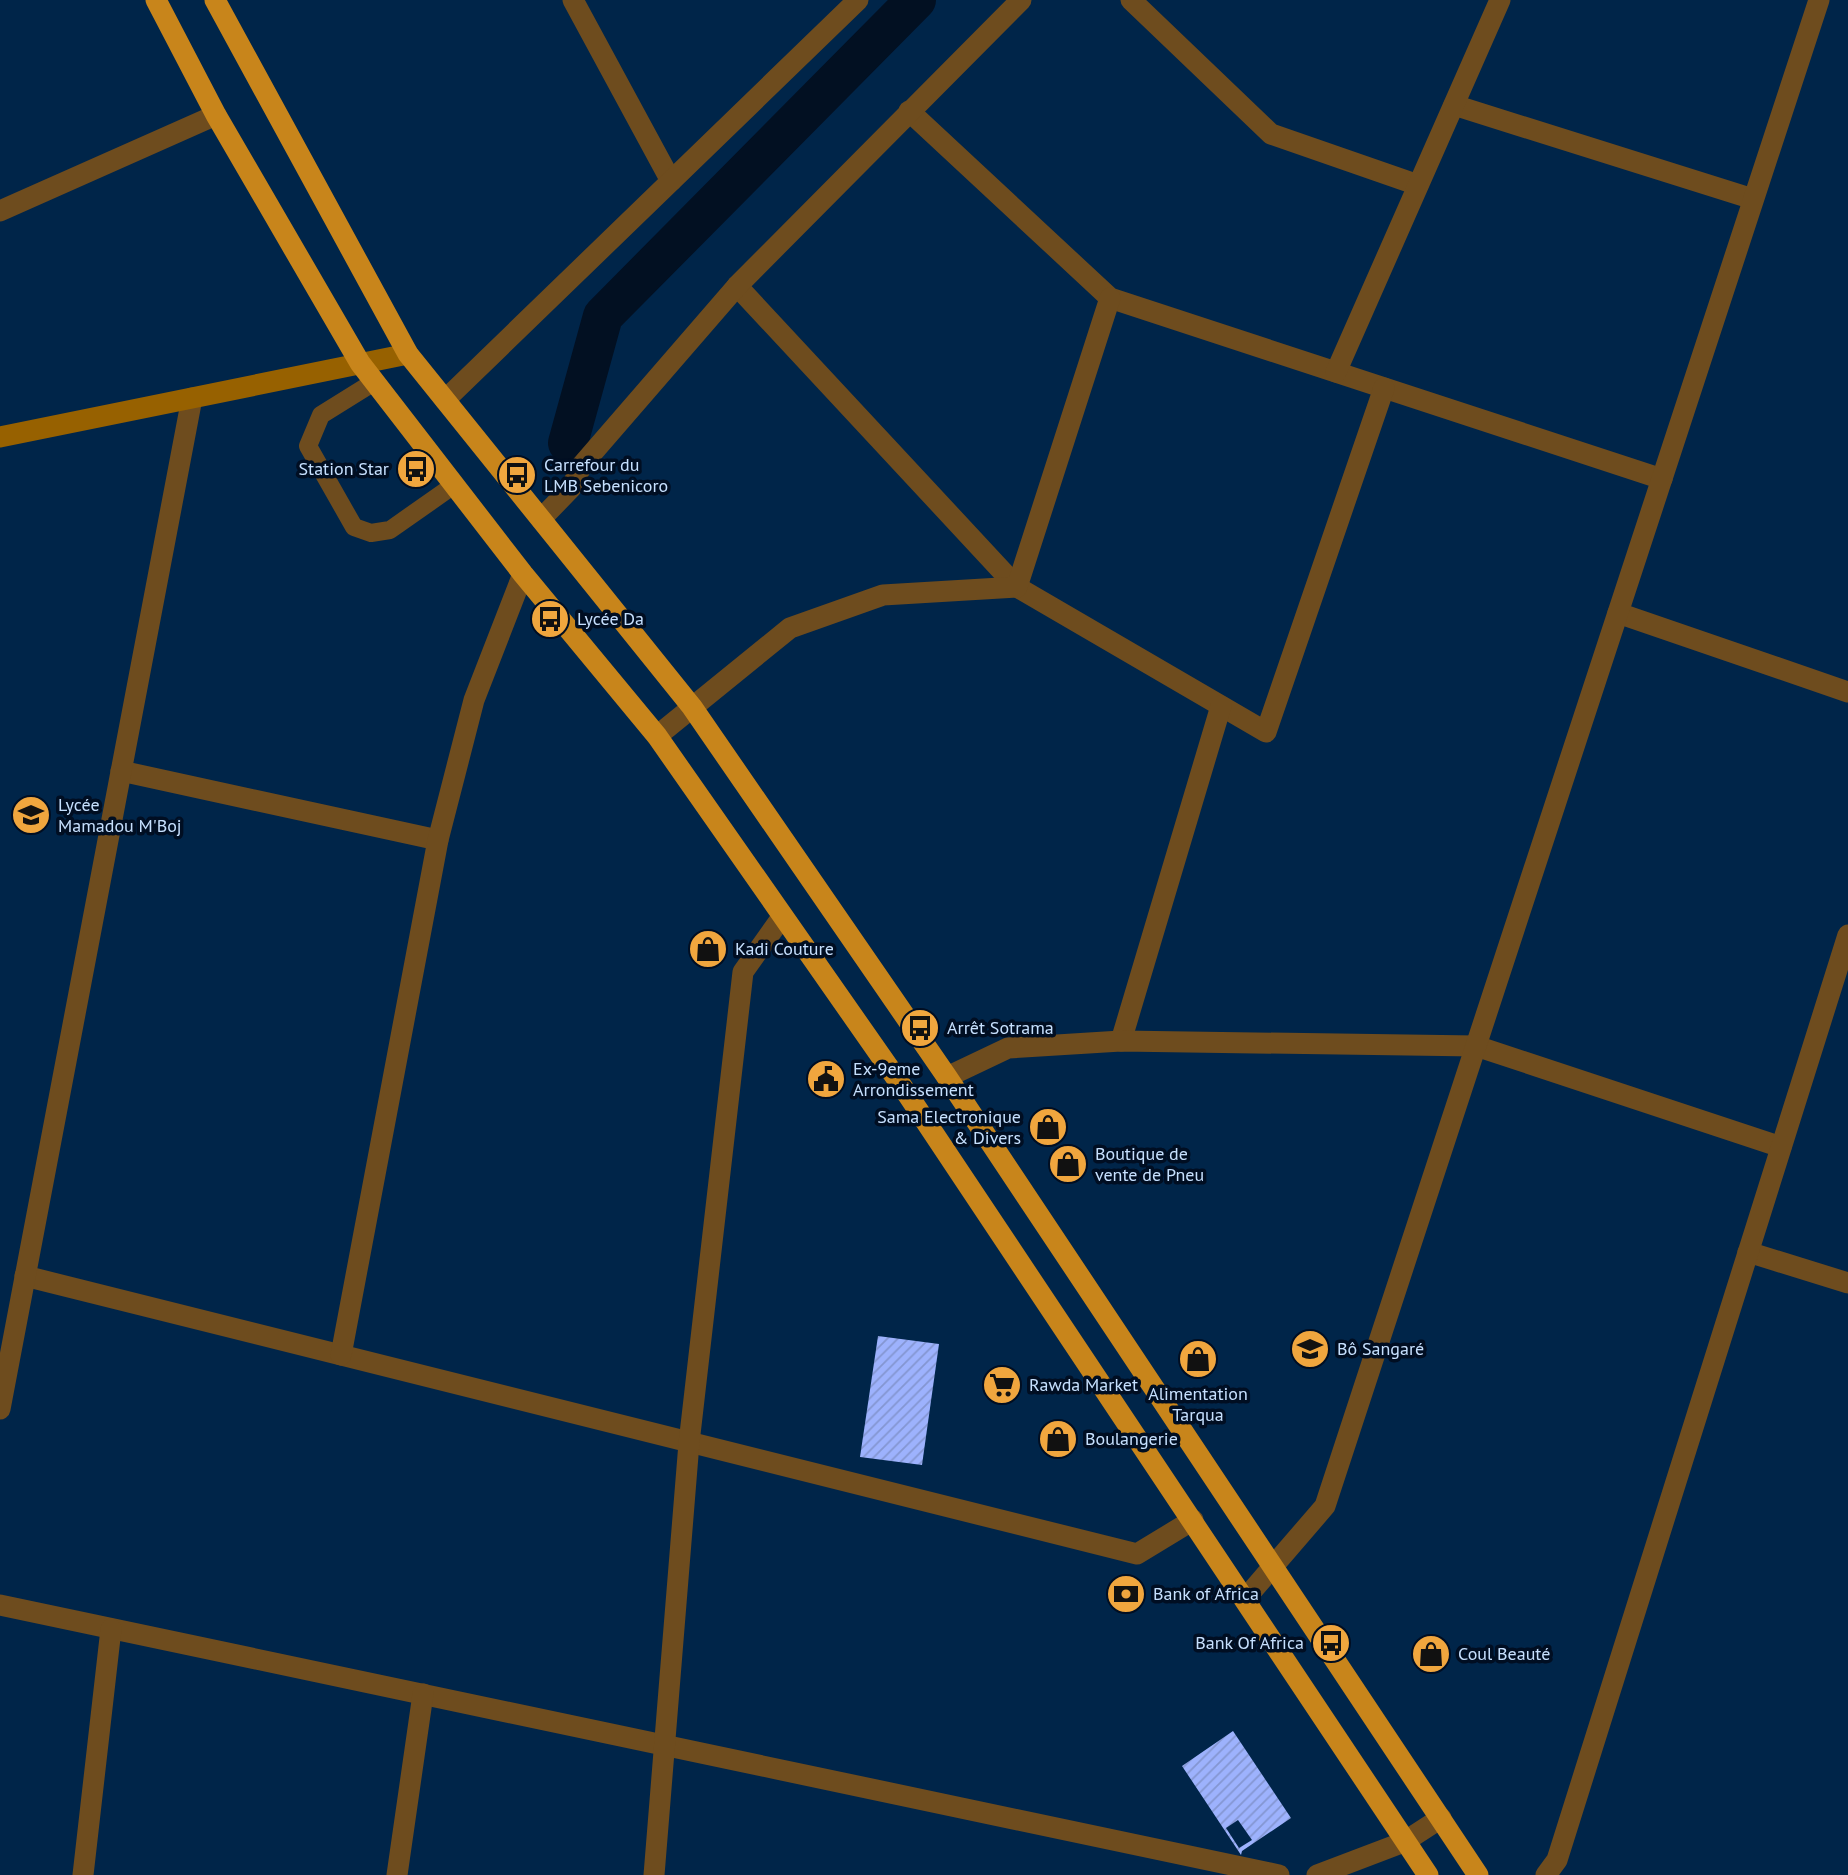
<svg xmlns="http://www.w3.org/2000/svg" width="1848" height="1875" font-family="'PT Sans',sans-serif">
<defs>
<pattern id="building-hatch" width="6" height="6" patternUnits="userSpaceOnUse" patternTransform="scale(1.75)"><rect width="6" height="6" fill="#9db2fd"/><path d="M-1 1l2-2M0 6l6-6M5 7l2-2" fill="none" stroke="#8496d1"/></pattern>
</defs>
<rect width="100%" height="100%" fill="#002549"/>
<g fill="none" stroke-linecap="round" stroke-linejoin="round">
<path stroke="#021022" stroke-width="40" d="M568,443L603,316L916,0"/>
</g>
<g fill="url(#building-hatch)" fill-rule="evenodd">
<path d="M878,1336L939,1344L922,1465L860,1457Z"/>
<path d="M1233,1731L1291,1818L1242,1851L1241,1855L1182,1766ZM1238,1820L1252,1840L1239,1848L1226,1828Z"/>
</g>
<g fill="none" stroke-linecap="round" stroke-linejoin="round">
<path stroke="#6e4c1e" stroke-width="18" d="M374,382L321,415L308,446L354,527L371,533L390,530L454,485"/>
<g stroke="#6e4c1e" stroke-width="21">
<path d="M573,0L671,181"/>
<path d="M1131,0L1271,134L1418,185"/>
<path d="M1454,105L1753,199"/>
<path d="M909,111L1110,298L1662,479"/>
<path d="M0,211L216,115"/>
<path d="M737,286L1017,587L1266,732L1384,388"/>
<path d="M1336,372L1500,0"/>
<path d="M445,400L858,0"/>
<path d="M541,519L571,488L582,465L737,286L1021,0"/>
<path d="M1618,613L1848,692"/>
<path d="M657,736L790,628L883,595L1017,587L1110,298"/>
<path d="M121,771L438,840"/>
<path d="M1121,1041L1221,706"/>
<path d="M947,1077L1008,1048L1121,1041L1476,1046L1781,1147"/>
<path d="M1748,1252L1848,1283"/>
<path d="M25,1276L1137,1554L1193,1520"/>
<path d="M341,1355L438,840L474,700L523,574"/>
<path d="M0,1409L192,398"/>
<path d="M1245,1599L1325,1506L1819,0"/>
<path d="M0,1605L1279,1875"/>
<path d="M83,1875L111,1629"/>
<path d="M397,1875L423,1694"/>
<path d="M654,1875L689,1443L743,972L782,917"/>
<path d="M1317,1875L1404,1842L1441,1818"/>
<path d="M1546,1875L1557,1860L1848,935"/>
</g>
<path stroke="#976100" stroke-width="21" d="M0,437L408,354"/>
<g stroke="#c8851b" stroke-width="21">
<path d="M156,0L216,115L360,363L523,574L657,736L908,1095L1428,1875"/>
<path d="M215,0L408,354L692,707L947,1077L1478,1875"/>
</g>
</g>
<defs>
<symbol id="bus-disc" viewBox="-11 -11 22 22"><circle r="9.5" fill="#f0a63e" stroke="#000e22"/><path d="M-5-6H5V4H4V6H2V4H-2V6H-4V4H-5ZM-3.5-4V0h7V-4ZM-3.5 1.2v1.5H-2V1.2ZM2 1.2v1.5H3.5V1.2Z" fill="#111"/></symbol>
<symbol id="school-disc" viewBox="-11 -11 22 22"><circle r="9.5" fill="#f0a63e" stroke="#000e22"/><path d="M0-5L7-2L0 1L-7-2ZM-4 1L0 2.5L4 1V4Q0 6-4 4Z" fill="#111"/></symbol>
<symbol id="shop-disc" viewBox="-11 -11 22 22"><circle r="9.5" fill="#f0a63e" stroke="#000e22"/><path d="M-5-2.5h2.3a2.7 3.5 0 0 1 5.4 0H5L5.5 6h-11ZM-1.5-2.5h3a1.5 2.3 0 0 0-3 0Z" fill="#111"/></symbol>
<symbol id="civic-disc" viewBox="-11 -11 22 22"><circle r="9.5" fill="#f0a63e" stroke="#000e22"/><path d="M-.6-6.5H3V-4.5H.6V-3L4-1V1h2V6H-6V1h2V-1L-.6-3ZM-1.2 2.5V6h2.4V2.5Z" fill="#111"/></symbol>
<symbol id="supermarket-disc" viewBox="-11 -11 22 22"><circle r="9.5" fill="#f0a63e" stroke="#000e22"/><path d="M-6-5.5h2.5l.6 2H6L4.5 2H-2.5L-4.4-4H-6ZM-1.5 3.2a1.3 1.3 0 1 0 .1 0ZM3 3.2a1.3 1.3 0 1 0 .1 0Z" fill="#111"/></symbol>
<symbol id="bank-disc" viewBox="-11 -11 22 22"><circle r="9.5" fill="#f0a63e" stroke="#000e22"/><path d="M-6-4H6V4H-6ZM0-2.3a2.3 2.3 0 1 0 0 4.6a2.3 2.3 0 1 0 0-4.6Z" fill="#111"/></symbol>
</defs>
<g fill-rule="evenodd">
<use href="#bus-disc" x="394" y="447" width="44" height="44"/>
<use href="#bus-disc" x="495" y="453" width="44" height="44"/>
<use href="#bus-disc" x="528" y="597" width="44" height="44"/>
<use href="#school-disc" x="9" y="793" width="44" height="44"/>
<use href="#shop-disc" x="686" y="927" width="44" height="44"/>
<use href="#bus-disc" x="898" y="1006" width="44" height="44"/>
<use href="#civic-disc" x="804" y="1057" width="44" height="44"/>
<use href="#shop-disc" x="1026" y="1105" width="44" height="44"/>
<use href="#shop-disc" x="1046" y="1142" width="44" height="44"/>
<use href="#school-disc" x="1288" y="1327" width="44" height="44"/>
<use href="#shop-disc" x="1176" y="1337" width="44" height="44"/>
<use href="#supermarket-disc" x="980" y="1363" width="44" height="44"/>
<use href="#shop-disc" x="1036" y="1417" width="44" height="44"/>
<use href="#bank-disc" x="1104" y="1572" width="44" height="44"/>
<use href="#bus-disc" x="1309" y="1621" width="44" height="44"/>
<use href="#shop-disc" x="1409" y="1632" width="44" height="44"/>
</g>
<g text-anchor="middle" stroke-width="7" stroke-linejoin="round" paint-order="stroke">
<g font-size="18" fill="#c6e0fe" stroke="#000e22" text-anchor="start">
<text x="544" y="471">Carrefour du<tspan x="544" dy="21">LMB Sebenicoro</tspan></text>
<text x="389" y="475" text-anchor="end">Station Star</text>
<text x="577" y="625">Lycée Da</text>
<text x="58" y="811">Lycée<tspan x="58" dy="21">Mamadou M'Boj</tspan></text>
<text x="735" y="955">Kadi Couture</text>
<text x="947" y="1034">Arrêt Sotrama</text>
<text x="853" y="1075">Ex-9eme<tspan x="853" dy="21">Arrondissement</tspan></text>
<text x="1021" y="1123" text-anchor="end">Sama Electronique<tspan x="1021" dy="21">&amp; Divers</tspan></text>
<text x="1095" y="1160">Boutique de<tspan x="1095" dy="21">vente de Pneu</tspan></text>
<text x="1337" y="1355">Bô Sangaré</text>
<text x="1029" y="1391">Rawda Market</text>
<text x="1198" y="1400" text-anchor="middle">Alimentation<tspan x="1198" dy="21">Tarqua</tspan></text>
<text x="1085" y="1445">Boulangerie</text>
<text x="1153" y="1600">Bank of Africa</text>
<text x="1304" y="1649" text-anchor="end">Bank Of Africa</text>
<text x="1458" y="1660">Coul Beauté</text>
</g>
</g>
</svg>
